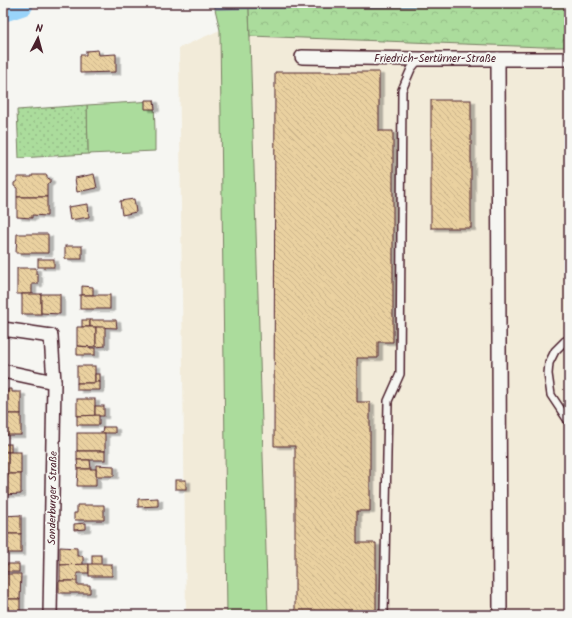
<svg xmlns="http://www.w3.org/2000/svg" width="572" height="618" font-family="Kalam,sans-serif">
<defs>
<pattern id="forest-crowns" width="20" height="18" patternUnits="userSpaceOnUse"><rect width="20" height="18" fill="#abdc9c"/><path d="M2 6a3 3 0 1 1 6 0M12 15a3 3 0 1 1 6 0" fill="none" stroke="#95bc87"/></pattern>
<pattern id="park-dots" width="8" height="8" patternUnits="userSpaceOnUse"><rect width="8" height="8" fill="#abdc9c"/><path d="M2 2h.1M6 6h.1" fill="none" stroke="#95bc87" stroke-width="1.8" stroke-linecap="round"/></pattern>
<pattern id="water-ripples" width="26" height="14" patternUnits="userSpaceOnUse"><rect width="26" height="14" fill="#99d3f9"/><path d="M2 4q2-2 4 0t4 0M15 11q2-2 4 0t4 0" fill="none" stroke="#85b5d6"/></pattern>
<pattern id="building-back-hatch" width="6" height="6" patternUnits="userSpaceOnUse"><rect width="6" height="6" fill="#ead1a0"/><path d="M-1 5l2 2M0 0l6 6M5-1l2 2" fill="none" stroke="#cab38a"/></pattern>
<filter id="shadow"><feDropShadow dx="4.5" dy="2.5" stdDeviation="0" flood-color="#0004"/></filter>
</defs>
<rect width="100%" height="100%" fill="#f6f6f2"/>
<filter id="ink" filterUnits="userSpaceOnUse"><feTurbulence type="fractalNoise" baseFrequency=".025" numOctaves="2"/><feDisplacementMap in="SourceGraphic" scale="8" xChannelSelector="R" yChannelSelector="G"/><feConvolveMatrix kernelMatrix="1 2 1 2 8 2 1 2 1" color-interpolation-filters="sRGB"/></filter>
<g filter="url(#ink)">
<g fill="#f2ebd9">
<path d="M220,30L226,415L228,615H186L179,48Z"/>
<path d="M250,36L543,47H569V615H268Z"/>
</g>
<g fill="#abdc9c" stroke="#7a7e64">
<path d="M249,8L268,615H227L220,30L215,9Z"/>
<path d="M154,101L155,131V151L88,154L87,105Z"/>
</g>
<path fill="url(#forest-crowns)" stroke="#7a7e64" d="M532,3H569V47H543L250,36L249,8L464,6Z"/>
<path fill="url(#park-dots)" stroke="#7a7e64" d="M87,105L88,154L19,158L17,110Z"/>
<path fill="url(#water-ripples)" stroke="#798ba7" d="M215,3H532L464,6L215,9Z"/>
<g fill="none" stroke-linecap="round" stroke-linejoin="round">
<path stroke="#99d3f9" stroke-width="26" d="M3,9L21,3"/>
</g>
<g fill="url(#building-back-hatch)" stroke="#4a1f2b" filter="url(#shadow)">
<path d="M98,50L99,55L116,54V72L80,73V55H86V51Z"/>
<path d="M275,72H379V131H393V342H378V358H357V402H370V511H357V543H376V615H295V446H274Z"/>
<path d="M145,100H154L155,109H145Z"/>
<rect x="431" y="100" width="40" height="128"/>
<path d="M94,174L97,188L77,192L75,178Z"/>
<path d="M32,175H47V178L50,179V182L47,184V197H17V188L14,186V183L17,181V177H32Z"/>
<path d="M17,197H47V216L32,215V218L17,217Z"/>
<path d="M134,199L136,212L122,215L120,201Z"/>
<path d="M88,204L89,217L70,220L68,207Z"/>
<path d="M17,234H48V253H16Z"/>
<rect x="65" y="246" width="17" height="13"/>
<rect x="38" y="259" width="16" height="8"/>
<path d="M17,268H36V274H38V284H32V294H17Z"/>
<path d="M82,286L93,287V295H82Z"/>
<rect x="22" y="294" width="19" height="20"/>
<path d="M41,294H60V314L41,313Z"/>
<rect x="80" y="295" width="30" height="14"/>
<rect x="82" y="320" width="8" height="7"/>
<path d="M90,320H116L117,328L90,327Z"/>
<path d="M77,327H96V347L77,346Z"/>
<path d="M96,327H105V346L96,347Z"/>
<path d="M77,346L90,347V348H95V355H77Z"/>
<rect x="77" y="366" width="18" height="17"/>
<rect x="95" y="374" width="5" height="8"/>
<path d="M95,382H100V390H77V383H95Z"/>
<path d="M8,389H12V392H21V414H3V392H8Z"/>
<rect x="77" y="399" width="18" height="17"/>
<rect x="95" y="406" width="9" height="10"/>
<rect x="3" y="414" width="18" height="21"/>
<path d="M99,415V425H77V416Z"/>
<path d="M103,427H115V433H102Z"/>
<rect x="77" y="433" width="28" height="18"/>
<rect x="3" y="444" width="8" height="8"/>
<rect x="77" y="451" width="28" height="9"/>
<rect x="3" y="452" width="18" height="22"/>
<path d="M77,460H90L91,469H78Z"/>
<path d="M96,465L114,466V476H96Z"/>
<path d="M78,469H96V486H77Z"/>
<path d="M3,474H21V494L3,495Z"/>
<rect x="175" y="480" width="11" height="9"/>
<path d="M158,498V506L138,507V499Z"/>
<path d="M77,505H104V520H74V513H77Z"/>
<path d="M21,515V534H3V516Z"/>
<path d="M86,523V529L74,530V524Z"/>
<rect x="3" y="534" width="18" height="19"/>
<path d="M60,547L77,548V556H83V565H60Z"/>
<rect x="92" y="555" width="9" height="10"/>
<rect x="6" y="564" width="13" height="8"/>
<path d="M89,564V573H77V581H60V565Z"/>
<rect x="89" y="564" width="23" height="12"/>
<path d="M3,574H21L20,599H3Z"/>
<path d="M59,581H77V585H90V593H59Z"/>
<rect x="3" y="599" width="17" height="16"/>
</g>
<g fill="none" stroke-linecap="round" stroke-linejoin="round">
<defs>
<g id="lane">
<path d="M569,340L565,341L555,351L549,363L548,374L551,395L569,422"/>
<path d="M384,615L388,401L400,374L402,90L411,69L419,59"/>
</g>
<g id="street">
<path d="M302,57L419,59H569"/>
<path d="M498,59L500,615"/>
<path d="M3,329L51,336L54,382L50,615"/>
<path d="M3,371L54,382"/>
</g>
</defs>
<use href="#lane" stroke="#4a1f2b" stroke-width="10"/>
<use href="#street" stroke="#4a1f2b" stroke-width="16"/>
<use href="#lane" stroke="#f6f6f2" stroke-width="7"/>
<use href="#street" stroke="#f6f6f2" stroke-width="13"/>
</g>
</g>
<g text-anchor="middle" stroke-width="3.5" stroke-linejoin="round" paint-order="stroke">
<g font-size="11" fill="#4a1f2b" stroke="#f6f6f2">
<text x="435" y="62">Friedrich-Sertürner-Straße</text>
<text transform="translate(52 498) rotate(-89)" y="4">Sonderburger Straße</text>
</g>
</g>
<rect width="572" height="618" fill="none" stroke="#f6f6f2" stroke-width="16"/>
<rect x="8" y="8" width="556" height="602" fill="none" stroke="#4a1f2b" stroke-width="1.5" filter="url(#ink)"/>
<g transform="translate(38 38) rotate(6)" stroke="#f6f6f2" stroke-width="3" paint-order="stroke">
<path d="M0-3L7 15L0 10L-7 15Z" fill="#4a1f2b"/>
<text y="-6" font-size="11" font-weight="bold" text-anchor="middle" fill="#4a1f2b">N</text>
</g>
</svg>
